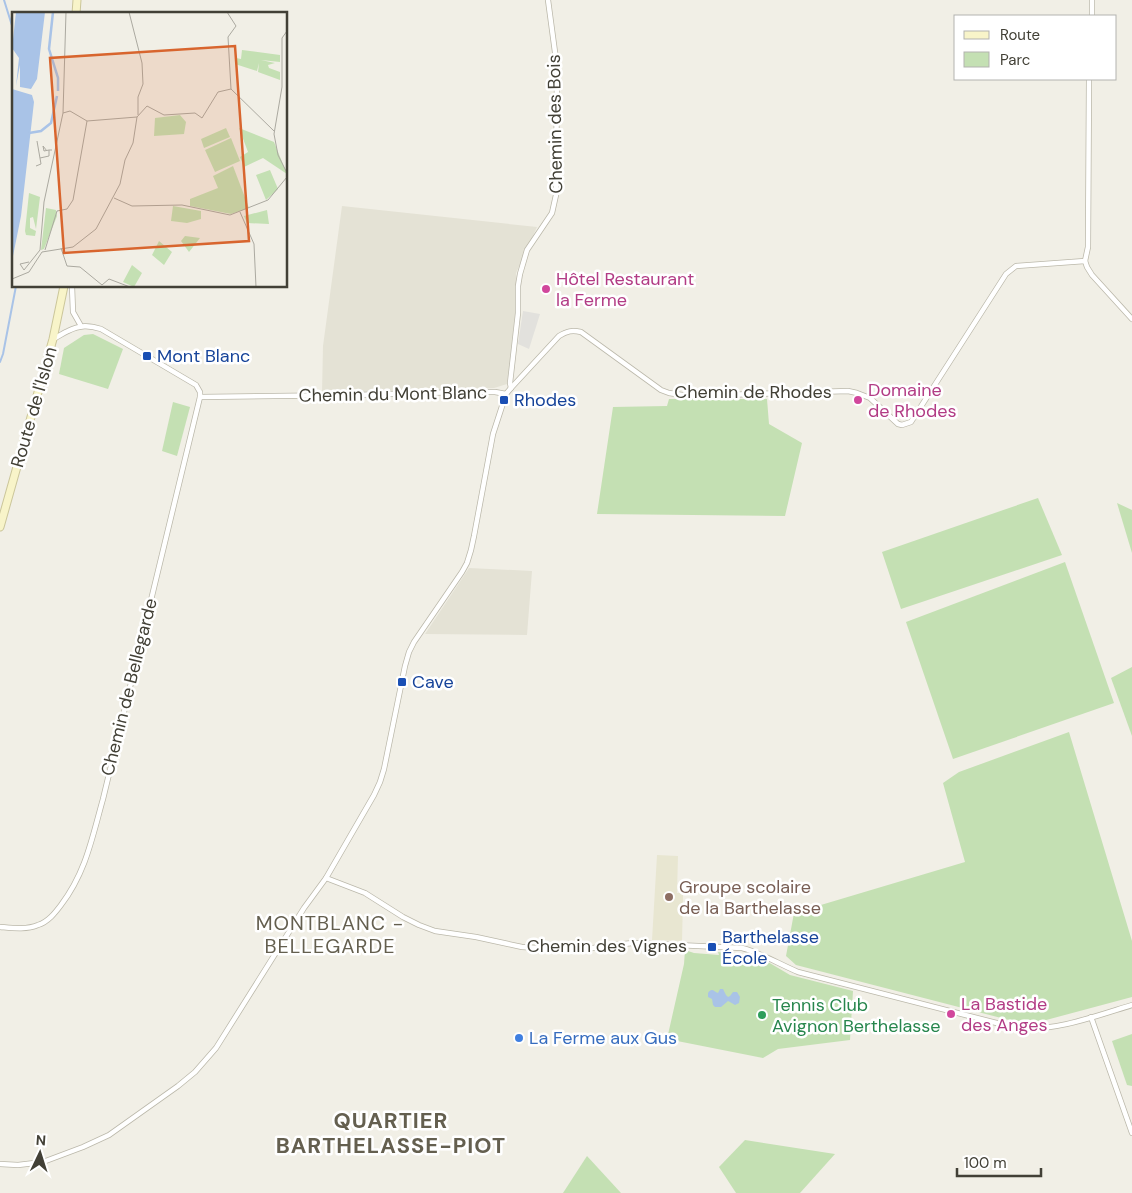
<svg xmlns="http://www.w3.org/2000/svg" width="1132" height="1193" font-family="'DM Sans',sans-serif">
<rect width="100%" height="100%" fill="#f1efe6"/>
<g fill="#e4e2d5">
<path d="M342,206L537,227L516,273V305L507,384L494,388L322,393L323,346Z"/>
<path d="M469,568L532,571L527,635L425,634Z"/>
</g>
<path fill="#e8e6d1" d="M657,855L678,856L677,893H680L683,895V899L682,941L652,940Z"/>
<g fill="#c4e0b3">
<path d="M93,334L123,349L108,389L59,374L64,348L84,335Z"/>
<path d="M669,399H767L769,424L802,443L785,516L597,514L613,407L667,406Z"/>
<path d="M173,402L190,407L177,456L162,451Z"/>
<path d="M1038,498L1062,555L901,609L882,552Z"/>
<path d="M1117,503L1132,510V553Z"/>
<path d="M1065,562L1114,703L953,759L906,622Z"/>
<path d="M1132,667V736L1111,678Z"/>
<path d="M1069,732L1132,941V997L1035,1023L1009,1020L796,965L786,956L794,913L965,862L943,783L959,772Z"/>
<path d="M685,950L694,953L719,955L718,952L761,958L790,975L853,991L850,1040L778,1049L763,1058L667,1039L684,964Z"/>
<path d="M1132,1034V1086L1127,1085L1112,1041Z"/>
<path d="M745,1140L835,1154L800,1193H736L719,1167Z"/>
<path d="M587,1156L621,1193H563Z"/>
</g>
<path fill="#e2e1dd" d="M523,311L540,314L529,349L518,344Z"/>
<path fill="#a9c3e7" d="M720,989H723L726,995L728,997L730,996L733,992H737L740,997L739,1003L735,1005L730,1002L728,1001L721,1007H715L713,1005L712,999L708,997V993C712,987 714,992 718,993Z"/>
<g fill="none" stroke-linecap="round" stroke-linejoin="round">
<g stroke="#a9c3e7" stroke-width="2">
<path d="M4,0L14,32"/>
<path d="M0,362L3,354L16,286"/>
</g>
<defs>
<g id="street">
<path d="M1092,16V0"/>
<path d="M1085,261L1088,247L1089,79"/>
<path d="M72,286L73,312L81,326"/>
<path d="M511,388L510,383L518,313V286L520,274L527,250L552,213L556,195L557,67L548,0"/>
<path d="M200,397L354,395L461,392H495L506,394"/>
<path d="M326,878L365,893L403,917L419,925L435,931L476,937L522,947L570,950L586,949L614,945L633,943L742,948C761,953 779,964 798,972L1016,1028C1054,1032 1096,1016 1132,1005"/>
<path d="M0,927C12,928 26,930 38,925C48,922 55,913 61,905C86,872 92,838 103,799L200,397V392L196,385L101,329C89,325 80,325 68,331C63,333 58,337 53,339"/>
<path d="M1091,1017L1132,1133"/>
<path d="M0,1164L18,1165L43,1162L83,1147L109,1135L178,1086L195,1072L216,1048L304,908L326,878L374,795L380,782L384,769L405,666L409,652L414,642L462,572L467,563L471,550L474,536L493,434L506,394L511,388L559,336C567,331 572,330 581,332L661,390L669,393L689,396L848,391L857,393L870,398L898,424L902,425L911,422L1006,274L1016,266L1085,261L1087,267L1092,275L1132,319"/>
</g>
<g id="secondary">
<path d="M76,14L77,0"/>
<path d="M0,527L53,339L64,286"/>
</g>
</defs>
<use href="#street" stroke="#bbb8aa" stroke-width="6"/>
<use href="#secondary" stroke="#cbc69a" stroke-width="9"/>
<use href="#street" stroke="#fff" stroke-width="4.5"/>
<use href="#secondary" stroke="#f8f4c9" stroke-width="7"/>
</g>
<g fill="#d1479c" stroke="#fff" stroke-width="2">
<circle cx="546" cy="289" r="5"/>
<circle cx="858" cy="400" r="5"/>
<circle cx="951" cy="1014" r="5"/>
</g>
<g fill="#1a4fb4" stroke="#fff" stroke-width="2">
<rect x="142" y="351" width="10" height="10" rx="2.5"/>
<rect x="499" y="395" width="10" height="10" rx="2.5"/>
<rect x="397" y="677" width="10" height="10" rx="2.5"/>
<rect x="707" y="942" width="10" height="10" rx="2.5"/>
</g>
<circle fill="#8d6e63" stroke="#fff" stroke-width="2" cx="669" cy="897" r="5"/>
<circle fill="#2e9e5b" stroke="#fff" stroke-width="2" cx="762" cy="1015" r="5"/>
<circle fill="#3f7fe0" stroke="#fff" stroke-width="2" cx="519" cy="1038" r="5"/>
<g text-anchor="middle" stroke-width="5" stroke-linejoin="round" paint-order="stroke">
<g font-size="18" fill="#424036" stroke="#fff">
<text transform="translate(555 124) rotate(-91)" y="6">Chemin des Bois</text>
<text x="753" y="398">Chemin de Rhodes</text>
<text transform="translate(393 394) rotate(-1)" y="6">Chemin du Mont Blanc</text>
<text transform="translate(34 407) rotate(-74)" y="6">Route de l'Islon</text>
<text transform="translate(129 687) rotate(-76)" y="6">Chemin de Bellegarde</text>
<text x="607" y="952">Chemin des Vignes</text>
</g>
<g font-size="18" fill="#b23c85" stroke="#fff" text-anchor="start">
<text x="556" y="285">Hôtel Restaurant<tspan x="556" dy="21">la Ferme</tspan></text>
<text x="868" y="396">Domaine<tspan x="868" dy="21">de Rhodes</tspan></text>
<text x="961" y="1010">La Bastide<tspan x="961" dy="21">des Anges</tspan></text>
</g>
<g font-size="18" fill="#164399" stroke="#fff" text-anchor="start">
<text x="157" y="362">Mont Blanc</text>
<text x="514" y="406">Rhodes</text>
<text x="412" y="688">Cave</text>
<text x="722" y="943">Barthelasse<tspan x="722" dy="21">École</tspan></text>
</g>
<g font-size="18" fill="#785e54" stroke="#fff" text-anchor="start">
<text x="679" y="893">Groupe scolaire<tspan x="679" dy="21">de la Barthelasse</tspan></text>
</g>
<g font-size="18" fill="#27864d" stroke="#fff" text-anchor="start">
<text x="772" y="1011">Tennis Club<tspan x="772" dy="21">Avignon Berthelasse</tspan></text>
</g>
<g font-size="18" fill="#366cbe" stroke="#fff" text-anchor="start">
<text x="529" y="1044">La Ferme aux Gus</text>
</g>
<g font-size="20" letter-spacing="1" fill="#645f4f" stroke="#fff">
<text x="330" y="930">MONTBLANC -<tspan x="330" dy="23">BELLEGARDE</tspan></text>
</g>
<g font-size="22" font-weight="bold" letter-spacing="1" fill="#645f4f" stroke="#fff">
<text x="391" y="1128">QUARTIER<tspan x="391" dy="25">BARTHELASSE-PIOT</tspan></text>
</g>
</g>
<g transform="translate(12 12)">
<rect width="275" height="275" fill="#f1efe6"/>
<path d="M230,38L268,43V50L249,48L263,51L256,53L257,56L268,60V68L246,60L247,51L245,59L223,52L224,46L229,47ZM168,103L174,110L172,122L142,124L143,106ZM214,116L218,125L192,136L189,127ZM227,116L262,130L275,162L251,146L232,155L228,145L236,140ZM219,126L228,149L203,160L193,138ZM221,154L237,196L219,202L178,194V187L206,176L201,164ZM258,158L266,177L254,188L244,163ZM17,181L28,185L24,217L21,205L18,206V216L24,219L23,224L14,223L13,219ZM161,194L189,199V207L175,211L159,209ZM34,196L44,198L45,204L32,237L29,238ZM255,198L257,212L235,211L232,204ZM173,224L188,226L177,240L169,229ZM147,229L160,240L152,253L140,243ZM120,253L130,261L122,275L111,270Z" fill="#c4e0b3"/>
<path d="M4,0H33L25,67L19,77L8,75V53L4,74L7,46L0,36ZM0,77L20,83L22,90L9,204L0,249Z" fill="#a9c3e7"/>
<path fill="none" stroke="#a9c3e7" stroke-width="2.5" d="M41,0L37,37L46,66V79M17,121L29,119L39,111L45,84"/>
<path fill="none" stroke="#aba9a0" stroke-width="1" d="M117,0L130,51L131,72L126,85V103M215,0L224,14L216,25L219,77M275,19L270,26V75L262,122L266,143L275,161M51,101L58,99L75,109L125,105M35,139L31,134L32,139L37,138H40M28,146L37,144V138M24,154L29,152L25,129M102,186L120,194L170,193L218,203L256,188L275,165M228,200L242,232L244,275M49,236L55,254L68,255L90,273L97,267L118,275M33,238L45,199L55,197L61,188L75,109M12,258L28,238L32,190L51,101L54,0M12,258L8,252L17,250M0,267L17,260L30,240L61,235L84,217L108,172L113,148L121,131L125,105L135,94L152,103L183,101L190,106L206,80L219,77L262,119"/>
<path fill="#d8652e" fill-opacity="0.15" stroke="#d8652e" stroke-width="2.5" d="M223,34L237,229L52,241L38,46Z"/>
<rect width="275" height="275" fill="none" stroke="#424036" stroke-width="2.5"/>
</g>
<rect x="954" y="15" width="162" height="65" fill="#ffffff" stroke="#b3b3af"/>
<rect x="964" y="31" width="25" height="8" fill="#f8f4c9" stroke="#b3b3af"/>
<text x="1000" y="40" font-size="15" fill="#424036">Route</text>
<rect x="964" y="52" width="25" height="15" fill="#c4e0b3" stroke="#b3b3af"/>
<text x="1000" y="65" font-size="15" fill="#424036">Parc</text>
<g transform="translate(40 1153) rotate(4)" stroke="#ffffff" stroke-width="4" paint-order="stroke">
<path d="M0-4L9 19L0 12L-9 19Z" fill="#424036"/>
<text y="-8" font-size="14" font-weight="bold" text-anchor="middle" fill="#424036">N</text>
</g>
<path d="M957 1168v8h84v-8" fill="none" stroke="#424036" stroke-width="2.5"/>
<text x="964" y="1168" font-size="15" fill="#424036" stroke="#ffffff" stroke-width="4" paint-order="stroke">100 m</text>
</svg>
